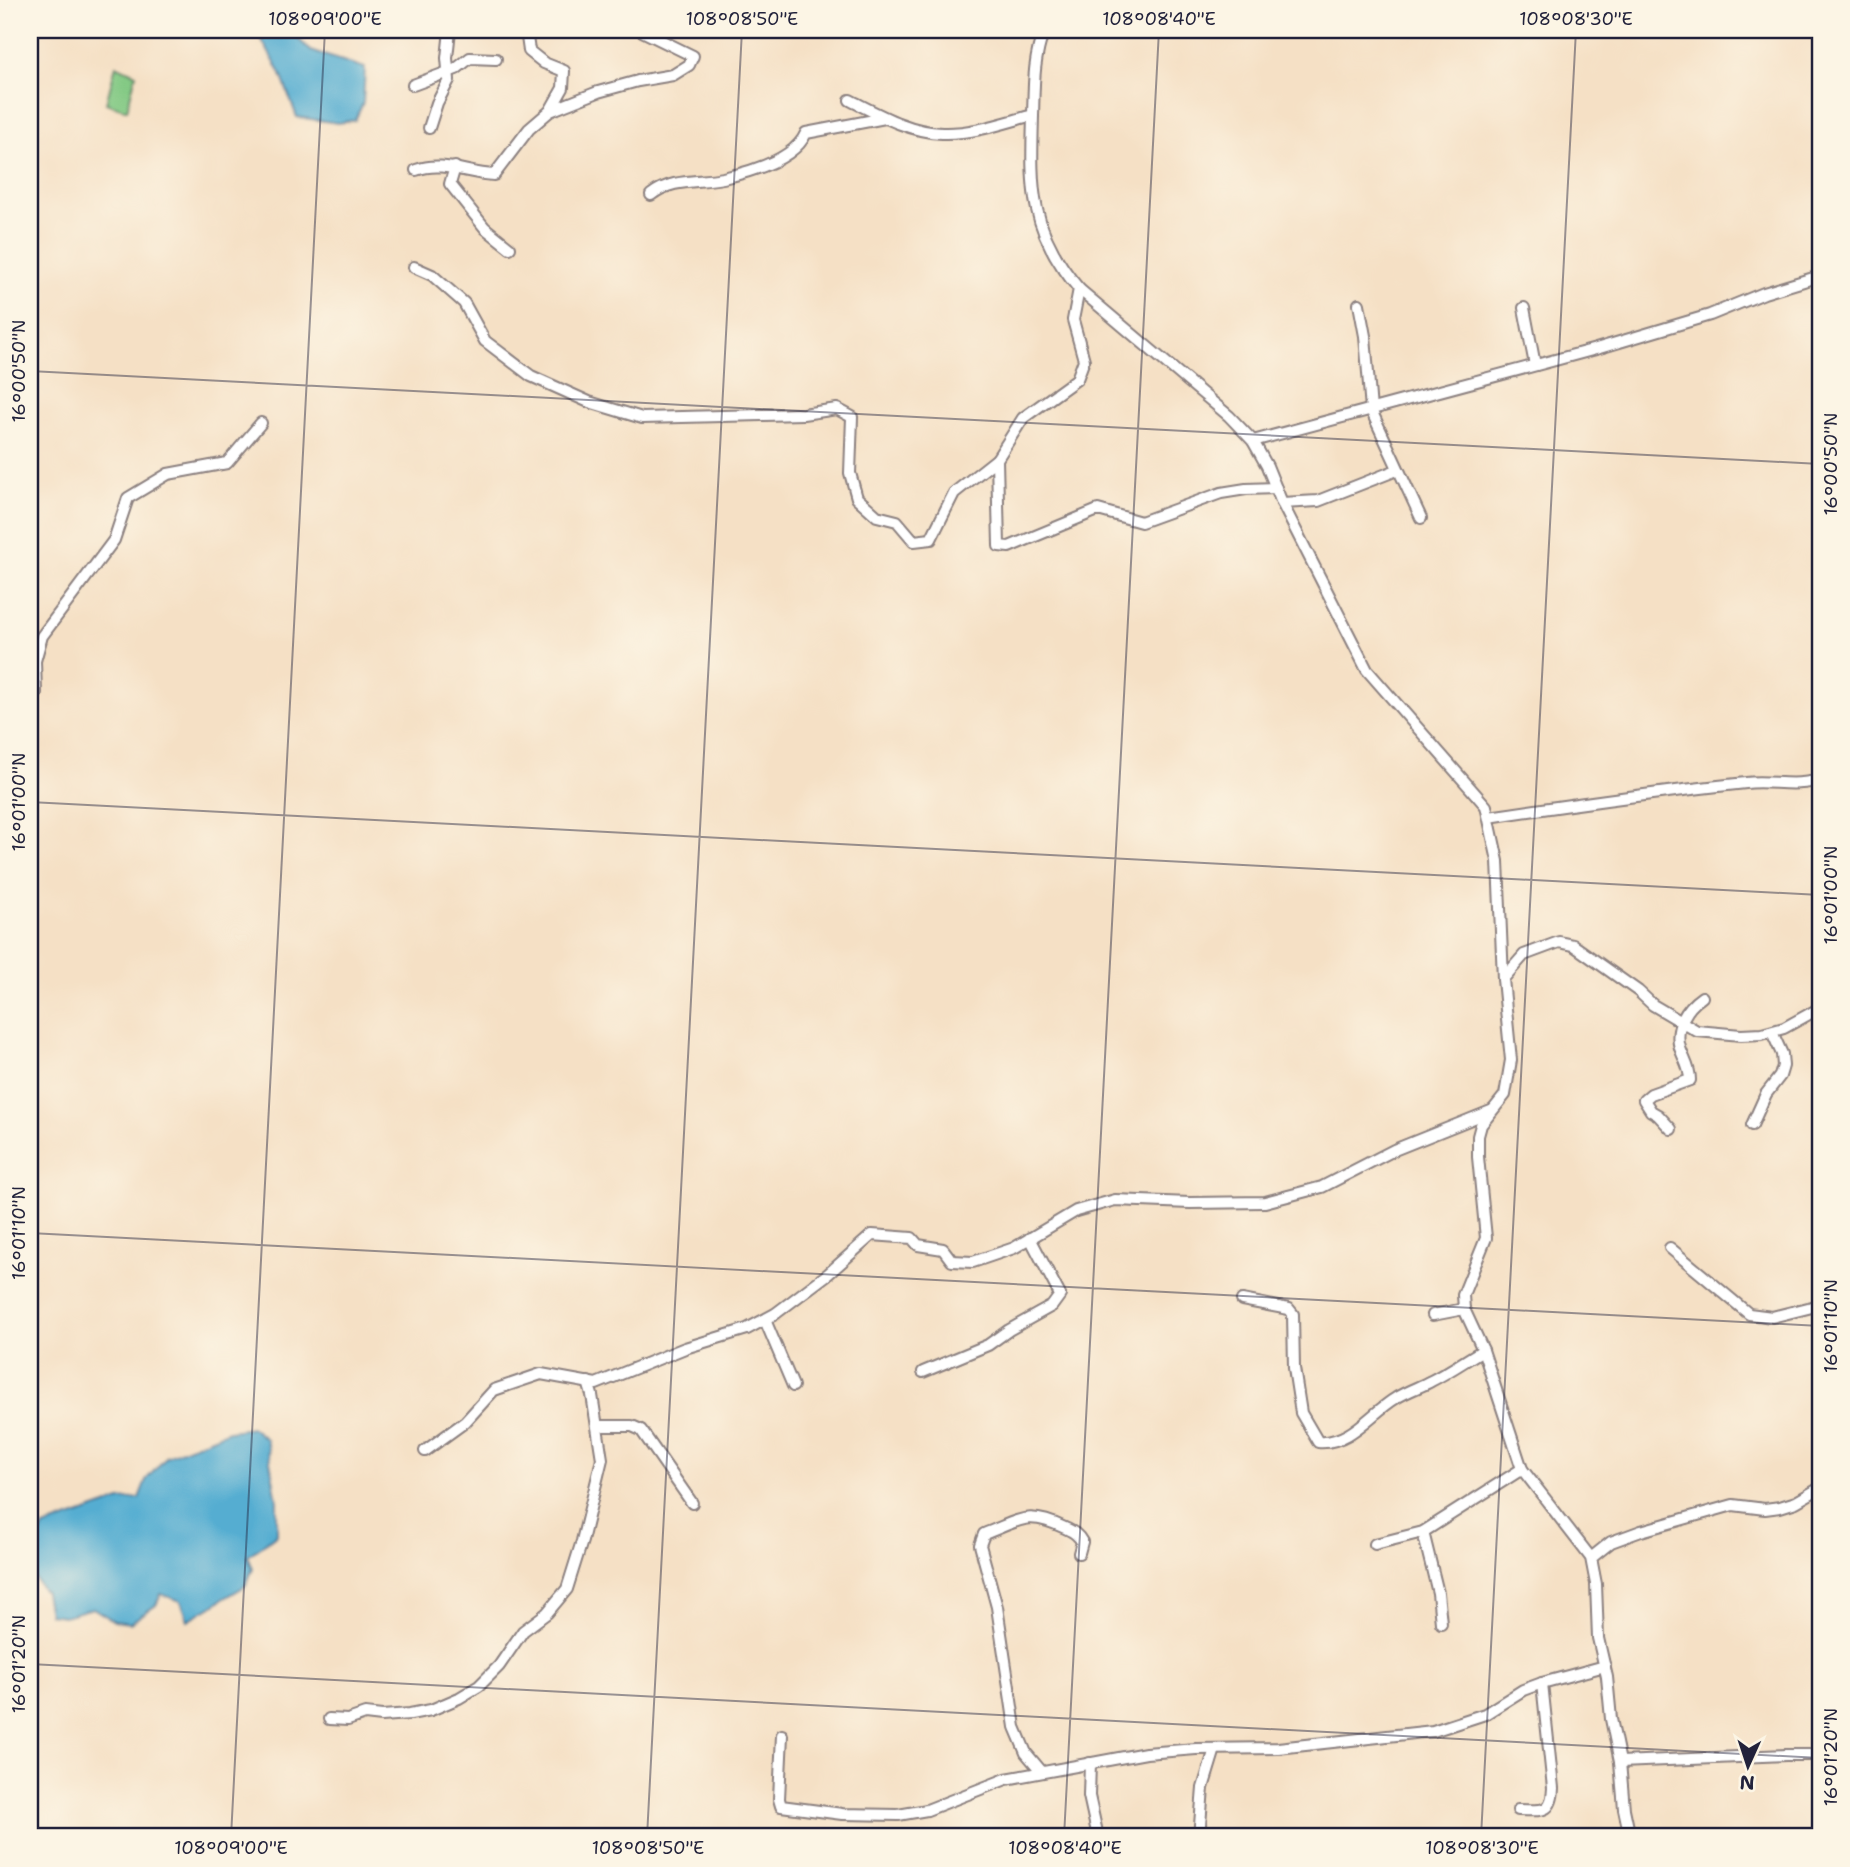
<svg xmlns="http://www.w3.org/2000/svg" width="1850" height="1867" font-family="'Shantell Sans',sans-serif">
<rect width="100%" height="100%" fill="#fcf5e5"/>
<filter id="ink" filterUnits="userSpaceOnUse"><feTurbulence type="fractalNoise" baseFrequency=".0143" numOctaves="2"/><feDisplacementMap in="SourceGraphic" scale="14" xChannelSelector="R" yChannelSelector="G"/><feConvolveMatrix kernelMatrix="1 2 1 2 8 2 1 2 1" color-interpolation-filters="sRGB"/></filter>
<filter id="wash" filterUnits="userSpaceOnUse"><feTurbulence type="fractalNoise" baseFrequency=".00686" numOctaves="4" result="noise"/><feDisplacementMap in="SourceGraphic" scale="28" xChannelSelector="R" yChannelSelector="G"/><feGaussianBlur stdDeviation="1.57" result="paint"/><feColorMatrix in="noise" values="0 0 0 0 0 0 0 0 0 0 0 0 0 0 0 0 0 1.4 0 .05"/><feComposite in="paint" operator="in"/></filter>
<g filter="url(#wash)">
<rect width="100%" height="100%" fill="#f5e0c5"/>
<path fill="#83c984" stroke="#527660" stroke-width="2" d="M116,65L136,74L127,110L106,103Z"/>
<g fill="#54add1" stroke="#3b6886" stroke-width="2">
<path d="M246,30H289L311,51L365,68L363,103L355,120L338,123L297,117L280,72L260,37L247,34Z"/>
<path d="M252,1428L266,1439L277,1500V1534L248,1556L253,1569L245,1586L188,1620L181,1601L161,1594L156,1605L130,1623L114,1621L93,1608L64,1616L49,1614L45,1593L30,1572L36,1542L44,1527L120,1500L139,1498L146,1480L167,1456L229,1431Z"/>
</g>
</g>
<g filter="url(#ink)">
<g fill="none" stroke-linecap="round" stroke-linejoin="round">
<defs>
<g id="minor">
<path d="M1044,30C1033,61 1034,83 1033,116C1031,188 1029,230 1079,289L1229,416L1253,441L1267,466L1282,503L1367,670L1486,806L1498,861L1503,979L1511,1060L1505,1095L1481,1125L1478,1136V1157L1486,1238L1463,1295L1464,1309L1483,1350L1522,1469L1591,1558L1596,1584L1598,1638L1607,1677L1611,1719L1620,1762L1624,1809L1630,1837"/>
<path d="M413,85L456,69L470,58L496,59"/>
<path d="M850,100C878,114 909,132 942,133C973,134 1003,123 1033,115"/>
<path d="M550,111L598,92L638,81L673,75L689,65L693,56L640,30"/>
<path d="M429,128L437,103L449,80L447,58L450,30"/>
<path d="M455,167L450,184L485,228L510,248"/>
<path d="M416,170C443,160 467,174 494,175L529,129L550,111L563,88L564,71L544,63L529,51L526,30"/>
<path d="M651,195C673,178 697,183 723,178C750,172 795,159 806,133L885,118"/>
<path d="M414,267L432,275L464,303L485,341L531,376L589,402L642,418L803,414L837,409L852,417L850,473L857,498L877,516L897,521L914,541L931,539L954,493L997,459L999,546L1009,547L1098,510L1141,522L1221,493L1246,489L1276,488"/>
<path d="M1359,304L1365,336L1371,410L1421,518"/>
<path d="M1524,308L1535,365"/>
<path d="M1253,441L1596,349L1710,315L1764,293L1820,276"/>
<path d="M997,459L1023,418L1077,379L1084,360L1073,320L1079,289"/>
<path d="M1282,503L1318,501L1397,470"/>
<path d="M36,693L35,661L42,636L114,540L128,498L168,474L227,463L261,423"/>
<path d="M1489,817C1574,804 1660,792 1746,783C1770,780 1798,788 1820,779"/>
<path d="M1503,979L1524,955L1559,942L1573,945L1638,991L1653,1005L1697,1031L1741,1035L1762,1034L1784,1028L1820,1008"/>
<path d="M1752,1125L1766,1094L1780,1076L1783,1066L1782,1054L1772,1032"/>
<path d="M1671,1129L1658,1115L1651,1111L1644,1100L1651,1094L1690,1080C1690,1067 1684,1060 1680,1048C1674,1028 1686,1008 1702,997"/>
<path d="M1670,1248L1749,1314L1772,1317L1820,1305"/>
<path d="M1242,1300L1289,1309L1293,1314L1294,1368L1301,1413L1318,1442C1350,1445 1372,1412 1396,1398C1407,1391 1420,1387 1431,1381C1449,1372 1466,1360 1483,1350"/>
<path d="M1433,1315L1464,1309"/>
<path d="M765,1320L793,1386"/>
<path d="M923,1372L988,1345L1009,1330L1052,1306L1060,1295L1030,1238"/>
<path d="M597,1426H632L641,1430L692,1503"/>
<path d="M425,1451L465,1422L494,1390L541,1374L596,1384L685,1348L747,1329L775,1314L828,1274L872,1235L912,1238L918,1245L943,1249L952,1261L973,1262L1014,1248L1076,1211L1115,1200L1190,1203L1265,1202L1322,1187L1394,1150L1491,1111"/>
<path d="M1423,1532L1438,1593L1441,1623"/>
<path d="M1375,1544L1423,1532L1522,1469"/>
<path d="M1591,1558L1611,1542L1641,1531L1733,1505L1765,1509L1780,1507L1796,1502L1820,1488"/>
<path d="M329,1719L348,1720L365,1714L382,1716L410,1714L431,1710L459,1698L479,1686L499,1666L523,1631L547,1613L567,1589L582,1541L602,1459L592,1395L588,1382"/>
<path d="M782,1735L779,1799L781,1806L842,1814L898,1815L927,1810L1006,1779L1146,1753L1196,1749L1278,1748L1433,1731L1485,1714L1523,1690L1542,1683L1605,1666"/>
<path d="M1620,1762L1786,1755H1820"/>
<path d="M1090,1763L1089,1796L1098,1837"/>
<path d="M1042,1772L1026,1753L1015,1727L997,1607L980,1545L984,1534C1021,1520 1027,1510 1065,1528C1073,1532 1078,1534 1082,1542L1079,1553"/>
<path d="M1518,1810C1540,1810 1552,1815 1553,1788L1542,1683"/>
<path d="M1199,1837L1203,1788L1215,1749"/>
</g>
</defs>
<use href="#minor" stroke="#8c8180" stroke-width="14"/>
<use href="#minor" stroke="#fff" stroke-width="10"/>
</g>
</g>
<path fill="none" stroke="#22223b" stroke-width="2" stroke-opacity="0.45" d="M1753,30L1820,33M30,371L1820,464M30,802L1820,895M30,1233L1820,1326M30,1664L1820,1758M231,1837L325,30M647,1837L742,30M1064,1837L1159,30M1481,1837L1576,30"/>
<rect width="1850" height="1867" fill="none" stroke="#fcf5e5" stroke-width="77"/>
<g transform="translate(1748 1766) rotate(183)" stroke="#fcf5e5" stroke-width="5" paint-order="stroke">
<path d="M0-5L12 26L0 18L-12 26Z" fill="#22223b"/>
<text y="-10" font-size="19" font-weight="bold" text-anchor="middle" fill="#22223b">N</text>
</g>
<rect x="38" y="38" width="1774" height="1790" fill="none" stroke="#22223b" stroke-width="2.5"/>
<g font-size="18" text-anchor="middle" fill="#22223b">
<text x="325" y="25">108°09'00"E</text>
<text x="742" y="25">108°08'50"E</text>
<text x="1159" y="25">108°08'40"E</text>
<text x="1576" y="25">108°08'30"E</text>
<text transform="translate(19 371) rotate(-90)" y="6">16°00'50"N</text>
<text transform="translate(1831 464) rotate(-90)" y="6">16°00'50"N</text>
<text transform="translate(19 802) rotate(-90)" y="6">16°01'00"N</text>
<text transform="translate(1831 895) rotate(-90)" y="6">16°01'00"N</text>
<text transform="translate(19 1233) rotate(-90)" y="6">16°01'10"N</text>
<text transform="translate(1831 1326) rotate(-90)" y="6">16°01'10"N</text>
<text transform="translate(19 1664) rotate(-90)" y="6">16°01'20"N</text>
<text transform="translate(1831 1757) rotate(-90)" y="6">16°01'20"N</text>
<text x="231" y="1854">108°09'00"E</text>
<text x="648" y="1854">108°08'50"E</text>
<text x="1065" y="1854">108°08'40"E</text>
<text x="1482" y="1854">108°08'30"E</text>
</g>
</svg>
